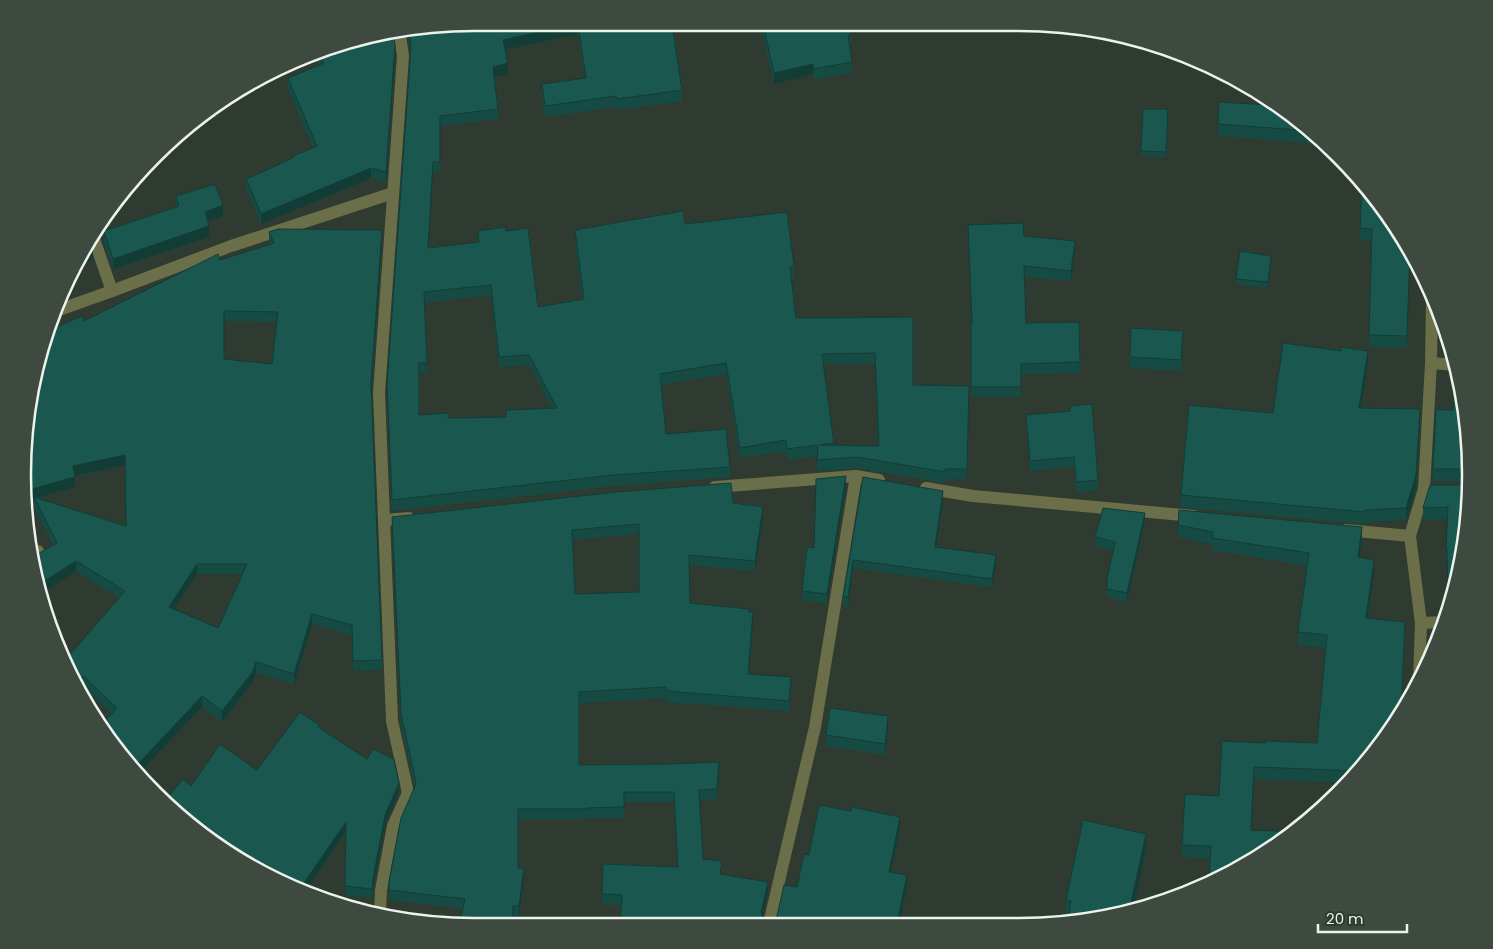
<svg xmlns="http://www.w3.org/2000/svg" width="1493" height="949" font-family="Poppins,sans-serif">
<rect width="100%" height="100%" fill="#2f3b30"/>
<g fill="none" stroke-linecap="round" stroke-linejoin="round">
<g stroke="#6a6f49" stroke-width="12">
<path d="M94,239L112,291"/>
<path d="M56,311L112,291L231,246L393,193"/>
<path d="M1431,363L1456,365"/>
<path d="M715,487L856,476L879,480"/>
<path d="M926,488L973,496L1194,516"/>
<path d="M384,520L409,518"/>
<path d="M1346,530L1410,536"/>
<path d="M34,553L38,551"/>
<path d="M1421,623L1445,622"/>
<path d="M1419,680L1421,623L1410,536L1424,489L1431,363L1432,297"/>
<path d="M380,913L381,890L393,826L408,793L392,721L379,393L403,56L400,35"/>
<path d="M769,924L815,727L856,476"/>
</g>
</g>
<g fill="#164b44" fill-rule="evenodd">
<path d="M474,22L672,24L682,90V101L617,110L616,107L545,117L542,95V84L585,78L578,34L505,50L508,74L494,77L498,109V119L440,126V172L433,173L428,248L478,242V231H506L538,307L582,299L575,241V230L685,224L794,266V277H791L796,318L913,317V385L969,386L967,479H945V483L857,468L817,471V456L787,460L786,451L740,458L726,374L661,385L666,434L730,467V477L614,486L392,511L387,383L411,53L407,34ZM491,295L499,367L529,365L552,408L506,417L448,418L419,415V373H427L425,303ZM823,364H875L878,446L834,445Z"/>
<path d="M760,24L849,25L851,35V45L850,46L852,62V73L814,80L813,74L774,84Z"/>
<path d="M329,46L395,56L386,182L371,178L261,224L246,189V179L293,159V156L313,148L288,89V78L319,65L312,55Z"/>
<path d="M1269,105L1316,134L1325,144L1218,136V124Z"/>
<path d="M1168,109L1166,157L1141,156V151Z"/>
<path d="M176,196L223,216L208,221L209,237L113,269L104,242V231L176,207Z"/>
<path d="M1377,199L1404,243V248H1408L1407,348L1369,347L1372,240H1360V228Z"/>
<path d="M968,225L1024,236L1075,251L1071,281L1025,277L1026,323L1079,322L1080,373L1021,374V397H971V323H972Z"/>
<path d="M269,232L382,240L371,390L382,670L353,671L352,635L312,624L294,684L256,673L252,683L222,722L202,707L140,772L100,728V726L112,714L83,686L81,688L67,656L73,651L119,598L76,571L39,595L38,591L53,545L34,507V498L32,499L27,482L23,445L84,321L220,260L270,245L269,242ZM224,321L277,322L272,364L224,359ZM125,465L126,525L37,498L75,487V476ZM197,574H242L218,628L174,609Z"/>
<path d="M1271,261L1268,288L1236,284V279Z"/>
<path d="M1183,342L1181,371L1130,368V357Z"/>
<path d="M1368,363L1361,408L1420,421L1416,488L1406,520L1365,522L1364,524L1181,507V495L1273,413Z"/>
<path d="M1070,406L1098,480V490L1076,492L1074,467L1030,471L1026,425V415L1070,411Z"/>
<path d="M1453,410L1470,445L1468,481H1433V469Z"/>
<path d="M863,477L943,499L936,547L996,563L992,587L853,568L848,606L843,605V597Z"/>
<path d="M846,485L827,603L802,600V591L814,548Z"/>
<path d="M1468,485L1467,533L1448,613L1447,559H1446L1447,519L1423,520V508Z"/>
<path d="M733,503L763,518L755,571L689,565L690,603L749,612L753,622L749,674L791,688L789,711L666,702V698L579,703V765L719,773L717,799L700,800L703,859L722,874L768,892L762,917L763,919L768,922L772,921L777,916L797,887L809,855L900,828L891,872L907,886L899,925L620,924L621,905H602L603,864L678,867L674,802H624V818H586V819H518V868L524,879L519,917L462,909L389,900V881L415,787L401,725L392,517ZM639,534V592L575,594L572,540Z"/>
<path d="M1145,521L1127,602L1107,597V579L1113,550L1095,546V537Z"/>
<path d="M1178,525L1362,540L1360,558L1374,572L1368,618L1405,634L1401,712L1359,772L1347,783L1254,779L1252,830L1210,859L1182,857V845L1219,796L1265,743H1317L1326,648L1298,645V632L1307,566L1212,550V544L1178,537Z"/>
<path d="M888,727L885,755L826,746V735Z"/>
<path d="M319,728L399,792L385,824L373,888L372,898L345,895L346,832L304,893L301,892L191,786L257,770Z"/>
<path d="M1146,849L1069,916L1066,915V900Z"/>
</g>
<g fill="#123d37">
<path d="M578,23V34L503,50V40Z"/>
<path d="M395,46V56L386,182V172Z"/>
<path d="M508,63V74L493,77V67Z"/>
<path d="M813,64V74L774,84V73Z"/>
<path d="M255,83V91L214,111V112L205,116L223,99Z"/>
<path d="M433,162V173L428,258V248Z"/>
<path d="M371,168V178L261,224V214Z"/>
<path d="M223,205V216L205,222V212Z"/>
<path d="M209,226V237L113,269V259Z"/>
<path d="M382,230V240L371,393V383Z"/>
<path d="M1075,241V251L1071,281V271Z"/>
<path d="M93,251V260L82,263L87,252Z"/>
<path d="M1271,256V261L1268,288V282Z"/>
<path d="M1368,351V363L1359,420V408Z"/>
<path d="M1420,409L1416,488L1406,520V508Z"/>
<path d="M125,455V465L73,476V466Z"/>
<path d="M846,476V485L827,603V594Z"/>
<path d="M75,477V487L32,499V489Z"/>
<path d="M943,491V499L935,555V547Z"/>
<path d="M763,507V518L755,571V561Z"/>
<path d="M1145,513V521L1127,602V593Z"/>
<path d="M1362,527V540L1358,570V557Z"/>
<path d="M996,555V563L992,587V579Z"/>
<path d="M853,560V568L848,606V597Z"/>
<path d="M1374,560V572L1366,630V618Z"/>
<path d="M76,561V571L39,595L38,591L37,586Z"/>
<path d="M197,564V574L169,617V607Z"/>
<path d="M753,612V622L748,685V674Z"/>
<path d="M312,614V624L294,684V674Z"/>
<path d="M1405,622V634L1401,713Z"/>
<path d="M256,662V673L252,683L222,722V711Z"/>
<path d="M83,676V686L81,688L78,680Z"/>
<path d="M202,696V707L140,772L139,763Z"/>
<path d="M888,716V727L885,755V744Z"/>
<path d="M719,762V773L717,799V789Z"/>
<path d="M1254,767V779L1251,842V830Z"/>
<path d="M399,783V792L385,824L373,888L372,898L373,879L385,815Z"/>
<path d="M900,817V828L889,882V872Z"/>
<path d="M346,822V831L304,893L299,890Z"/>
<path d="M1146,834V849L1133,912H1129Z"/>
<path d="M524,868V879L519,917V906Z"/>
<path d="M907,875V886L899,925H897Z"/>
<path d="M768,882V892L761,923V912Z"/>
</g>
<g fill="#19574f" stroke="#123d37" fill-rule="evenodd">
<path d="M474,22L672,24L682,90L617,99L616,96L545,106L542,84L586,78L578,23L503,40L508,63L493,67L498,109L440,116V162H433L428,248L479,242L478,231L505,227L506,231L528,228L538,307L584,299L575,230L683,211L685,224L787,212L794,266L790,267L796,318L913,317V385L969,386L967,469H945V472L857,457L817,460L818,445L787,449L786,440L740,448L726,363L660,374L666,434L726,429L730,467L614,475L392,500L387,383L411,46L409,33ZM491,285L499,357L529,355L557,408L506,410V417L448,418V413L419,415V363H427L424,292ZM875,353L879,446L820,445L834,443L822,354Z"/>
<path d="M763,24L849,25L851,35H848L852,62L814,69L813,64L774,73Z"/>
<path d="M394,36L395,46L386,172L371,168L261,214L246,179L293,158V156L317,146L288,78L324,63L317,52L329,46Z"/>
<path d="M1219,102L1269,105L1311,131L1218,124Z"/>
<path d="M1143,109H1168L1166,152L1141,151Z"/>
<path d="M1362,183L1377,199L1404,242L1403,248H1408L1410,252L1407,336L1369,335L1372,229L1360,228Z"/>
<path d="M215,184L223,205L205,212L209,226L113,259L104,231L179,206L176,196Z"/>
<path d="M1023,223L1024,236L1075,241L1071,271L1024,266L1026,323L1079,322L1080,362L1021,364V387H971V323H972L968,225Z"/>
<path d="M278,229L382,230L371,383L382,660L353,661L352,625L312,614L294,674L256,662L252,673L222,711L202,696L139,763L100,726L117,708L83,676L78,680L67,656L73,651L125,591L76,561L37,586L34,556L57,543L34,497L126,526L125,455L73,466L75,477L32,489L25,466L23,445L46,332L82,316L84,321L218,254L220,260L274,243L269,232ZM224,311L278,312L272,364L224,359ZM197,564H247L218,628L169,607Z"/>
<path d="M91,246L93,251L87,252Z"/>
<path d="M1240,251L1271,256L1268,282L1236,279Z"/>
<path d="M1131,328L1183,331L1181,360L1130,357Z"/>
<path d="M1283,343L1341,351V347L1368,351L1359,408L1420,409L1416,475L1406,508L1365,510L1364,512L1181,495L1189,405L1273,413Z"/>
<path d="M1457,369L1470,445L1469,469H1433L1436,410H1453Z"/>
<path d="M1092,404L1098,480L1076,482L1074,457L1030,461L1026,415L1070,411V406Z"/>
<path d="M846,476L827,594L802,591L807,547L814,548L816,479Z"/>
<path d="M863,477L943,491L935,547L996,555L992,579L853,560L848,597H843Z"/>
<path d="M731,483L733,503L763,507L755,561L689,555L690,603L749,609V612H753L748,674L791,677L789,701L666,691V687L579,692V765L669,764L719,762L717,789L699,790L703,859L722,861L720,874L768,882L761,912L763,919L768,922L772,921L777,916L784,885L797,887L804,854L809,855L819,805L851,811L852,807L900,817L889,872L907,875L897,925L620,924L622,895L602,894L603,864L678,867L674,792H624V807L586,808V809H518V868H524L519,906H513V923H460L465,899L389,890V881L401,818L415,786L416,782L401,714L392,517L616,492ZM639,524V592L575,594L572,530Z"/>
<path d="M1430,485H1468L1467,533L1450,604L1448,603L1447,548H1446L1448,507L1423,508Z"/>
<path d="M1103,508L1145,513L1127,593L1107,589V579L1115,542L1095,537Z"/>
<path d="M1179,510L1362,527L1358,557L1374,560L1366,618L1405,622L1401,713L1360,771L1254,767L1251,830L1295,832L1218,880L1209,883L1211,846L1182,845L1185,794L1219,796L1222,741L1265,743V741L1317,743L1327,635L1298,632L1309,553L1212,538L1213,532L1178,525Z"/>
<path d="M1447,617V620L1439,636V626H1443V618Z"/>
<path d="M830,708L888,716L885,744L826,735Z"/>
<path d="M300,712L319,725L318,727L367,759L373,749L394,759L399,783L385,815L373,879L372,889L345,886L346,822L299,890L177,815L165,801L183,779L191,786L220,744L257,770Z"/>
<path d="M1083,820L1146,834L1129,912L1068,922L1071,901L1066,900Z"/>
</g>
<path d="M0 0H1493V949H0ZM474 31H1019A443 443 0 0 1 1462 474V475A443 443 0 0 1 1019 918H474A443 443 0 0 1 31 475V474A443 443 0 0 1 474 31Z" fill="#3e4a3f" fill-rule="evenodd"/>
<path fill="none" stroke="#ebf3ec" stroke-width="2.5" d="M474 31H1019A443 443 0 0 1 1462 474V475A443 443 0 0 1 1019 918H474A443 443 0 0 1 31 475V474A443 443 0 0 1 474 31Z"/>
<path d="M1318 924v8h89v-8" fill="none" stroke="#ebf3ec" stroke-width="2.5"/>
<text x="1326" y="924" font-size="15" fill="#ebf3ec" stroke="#2f3b30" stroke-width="4" paint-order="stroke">20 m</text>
</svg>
